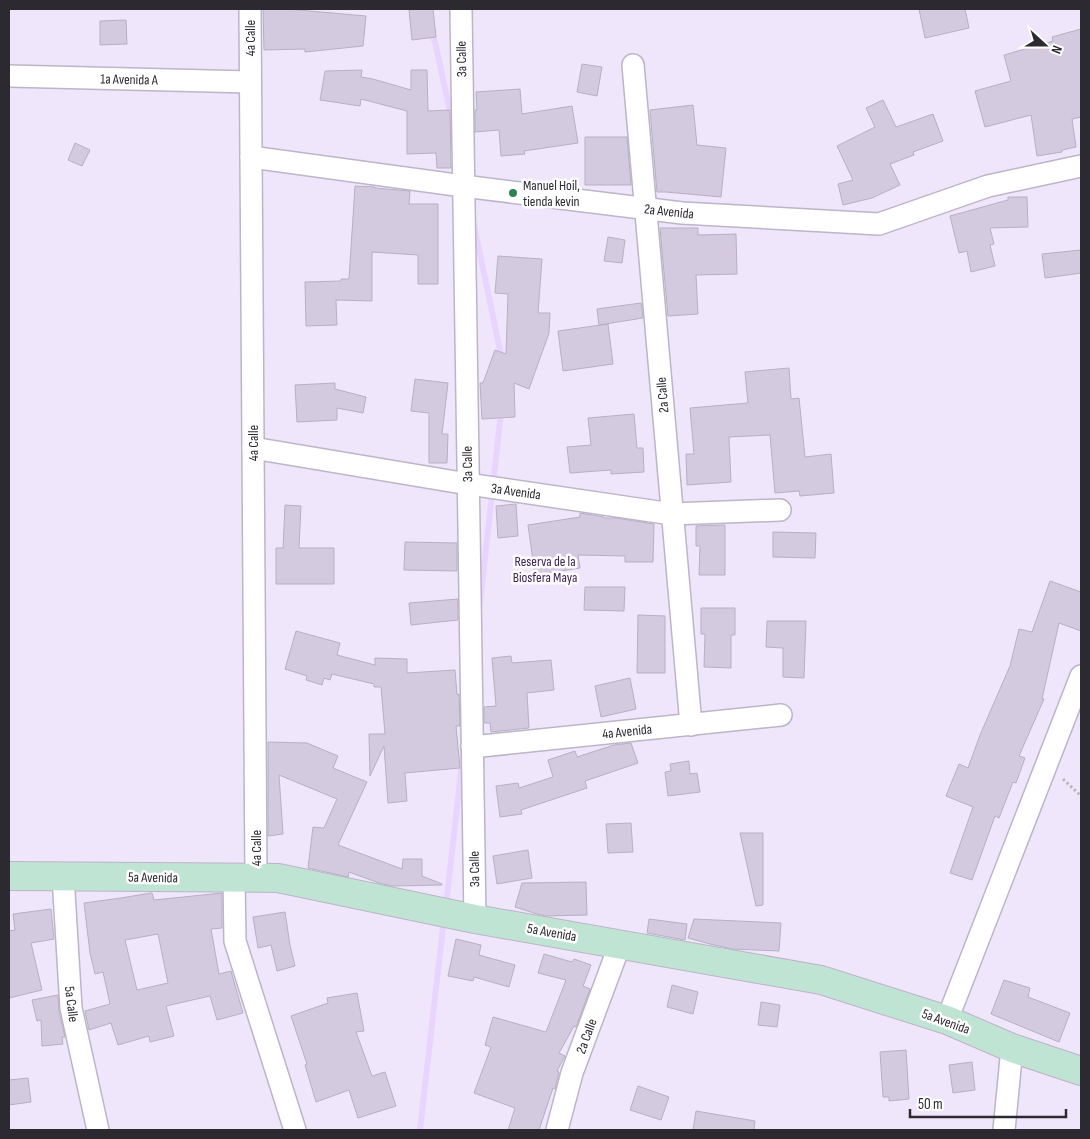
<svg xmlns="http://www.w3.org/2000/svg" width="1090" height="1139" font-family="'Sofia Sans Condensed',sans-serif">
<rect width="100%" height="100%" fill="#fcfafe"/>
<rect fill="#f0e6fb" x="9" y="9" width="1072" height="1121"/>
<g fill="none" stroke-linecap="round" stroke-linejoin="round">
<g stroke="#e8d4fe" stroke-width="6">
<path d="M430,30L435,42L454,130"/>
<path d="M474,225L502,360"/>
<path d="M480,603L501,412"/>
<path d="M446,906L463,754"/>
<path d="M420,1130L444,918"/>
</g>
</g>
<g fill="#d4cadf" stroke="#b8afc3" fill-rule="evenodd">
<path d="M263,9H288L366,16L363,46L305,52V49L264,50Z"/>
<path d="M418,9H433L436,37L412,40L409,10Z"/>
<path d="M919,9H965L969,28L925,38Z"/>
<path d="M126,20L127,44L100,45V21Z"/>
<path d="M1081,29V117L1072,119L1076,147L1062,150V152L1037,156L1031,115L985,127L975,91L1011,81L1004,55L1053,41L1052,37Z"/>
<path d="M582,64L602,67L597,96L577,92Z"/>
<path d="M362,70L361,77L373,79L411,90V70H427L428,111L450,110L451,168H437L436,153L407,154V111L361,99L360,106L320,100L325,71Z"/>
<path d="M520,89L522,114L572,106L578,143L524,151L525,154L501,156L499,130L475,132V110H477L476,92Z"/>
<path d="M883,100L896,127L933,114L943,141L913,152L914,155L890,164L900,185L872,198L843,205L838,184L853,180L837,146L875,127L866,108Z"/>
<path d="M693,105L697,145L726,148L721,197L666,192H657L650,110Z"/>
<path d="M585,137H627L631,185H585Z"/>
<path d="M75,143L90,150L82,166L68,160Z"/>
<path d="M355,186L375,187V188L410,191L409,204H438V284H418V255L372,252V301L336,300L337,325L306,326L305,282L341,281V279H349Z"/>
<path d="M1008,197H1027L1028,227L990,228L994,244L990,245L995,266L971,272L967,251L959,253L950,216L1008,200Z"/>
<path d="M660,228H698V235L736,234L737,274L696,275L698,314L668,316Z"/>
<path d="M608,237L625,240L622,263L604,261Z"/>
<path d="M1081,250V273L1045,278L1042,254Z"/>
<path d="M498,256L542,259L538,313H550L549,333L529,389L514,383L515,417L482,419L480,383H483L495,350L506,354L508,294L495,293Z"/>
<path d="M641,303L643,318L599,325L597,309Z"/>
<path d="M608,324L613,364L563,371L558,331Z"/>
<path d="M789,368L791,399L799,398L805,457L831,454L834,493L800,496L799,491L775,493L770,435L729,437L731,482L687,485L686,454H694L690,408L748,403L745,372Z"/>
<path d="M415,379L448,383L442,434H448L447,463H429V413L411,411Z"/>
<path d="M335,383V389L366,397L363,413L337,408V420L297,422L295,385Z"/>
<path d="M634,414L637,448H643L644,472L611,474V470L570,473L567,447L591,445L588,418Z"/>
<path d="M516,504L518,536L498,538L496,506Z"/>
<path d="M285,505L301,506L299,548H334V584H276V548H283Z"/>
<path d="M580,513L604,517V518H616L654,524L653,562H625V556L578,555L580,568L535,575L528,525L580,517Z"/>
<path d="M725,525V575H699L700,546H696V526Z"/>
<path d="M773,532L816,533L815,558L773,557Z"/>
<path d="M405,542L457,543V571L404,570Z"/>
<path d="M1050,581L1081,592V631L1059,623L1042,699H1044L1019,756L1025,758L1016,783L1013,782L999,818L995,816L972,880L950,873L973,807L946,796L959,764L968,768L980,735L1010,666L1019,629L1032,632Z"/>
<path d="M585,587H625L624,611L584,610Z"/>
<path d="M458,599V620L411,625L409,603Z"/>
<path d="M701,608H735V635H731V668L704,667L705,634H701Z"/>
<path d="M638,615L665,616V673H637Z"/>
<path d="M767,621H806L804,678L783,677V648L766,647Z"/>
<path d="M296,631L340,643L337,655L375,665V658L407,659V673L455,670L457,695L459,694L460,726H456L460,768L405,773L407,801L388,803L384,746L370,776L369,734H385L381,687H374V684L332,674L330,680L324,678L322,685L306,680L307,676L285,669Z"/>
<path d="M511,656L512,663L551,660L554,690L527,693L529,728L491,732L490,723H484V707L496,706L492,658Z"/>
<path d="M630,678L636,709L601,717L595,686Z"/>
<path d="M268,742L307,743L338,756L333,768L367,782L338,845L402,869L403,859H422V876L442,884V885L391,886L379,883L349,872L348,877L308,868L313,827L324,828L337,799L279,775L283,834L268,836Z"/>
<path d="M631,743L638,763L585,781L587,788L521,810L522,814L500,817L496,786L518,783L519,788L553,777L548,760L575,751L577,757L614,745Z"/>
<path d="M689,761L690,774L697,773L700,792L668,796L665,772L671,771L670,764Z"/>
<path d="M631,823L633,852L608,853L606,824Z"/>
<path d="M740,833H763V905L756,906Z"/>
<path d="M528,850L532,878L497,884L493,856Z"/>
<path d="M586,882L587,915L546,916L537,914L515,907L522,883Z"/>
<path d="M151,893H152L154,900L222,893V928L211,929L219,974L231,971L243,1013L217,1020L210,996L166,1006L174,1036L150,1042L149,1036L118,1045L111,1023L89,1030L85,1011L110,1004L103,972L95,974L90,953L84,903L121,898ZM158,934L168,983L137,990L125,940Z"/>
<path d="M51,909L54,939L31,943L42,990L9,998V931L15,930L13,914Z"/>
<path d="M285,912L290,945L295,966L277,971L271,945L258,948L253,917Z"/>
<path d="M649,919L687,924L685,940L647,933Z"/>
<path d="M694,919L781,923L779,951L732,949L710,944L688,938Z"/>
<path d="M456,939L481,945L479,955L515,965L509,987L474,977L473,981L448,976Z"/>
<path d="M544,954L572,962L574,959L591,965L583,986L590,989L576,1027L574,1026L559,1053L565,1056L557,1071L559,1072L555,1089L553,1088L539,1130H508L515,1108L474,1093L491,1047L485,1045L493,1017L546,1032L566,980L538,973Z"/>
<path d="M1004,980L1030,988L1028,997L1070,1013L1059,1042L991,1014Z"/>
<path d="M672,985L698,992L693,1014L667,1007Z"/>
<path d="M357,993L364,1031L356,1032L372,1076L385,1072L396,1106L358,1118L349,1090L316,1102L305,1065L307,1064L291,1016L328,1003L327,998Z"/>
<path d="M58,995L59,1011L65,1037H62L63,1044L42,1046L41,1020L37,1021L32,1000Z"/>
<path d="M761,1002L780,1005L777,1027L758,1025Z"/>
<path d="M906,1050L909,1099L889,1101V1097H883L880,1052Z"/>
<path d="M972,1062L975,1090L953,1093L949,1065Z"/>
<path d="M28,1078L31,1102L9,1105V1080Z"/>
<path d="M638,1086L669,1097L661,1120L630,1110Z"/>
<path d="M696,1111L755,1121L754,1130H693Z"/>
</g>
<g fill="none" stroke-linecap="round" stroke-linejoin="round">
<defs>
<g id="street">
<path d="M250,9L256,878"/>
<path d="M461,9L475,919"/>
<path d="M633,65L691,725"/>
<path d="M9,76L250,82"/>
<path d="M251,157L463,186L682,213L879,224L988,186L1081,166"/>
<path d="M253,448L468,484L672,514L780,510"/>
<path d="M472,747L781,715"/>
<path d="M63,876L71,1008L98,1130"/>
<path d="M234,878L235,941L295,1130"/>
<path d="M947,1020L1081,676"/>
<path d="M557,1130L572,1073L620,944"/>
<path d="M1004,1130L1012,1048"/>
</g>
<path id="secondary" d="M9,876L278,878L475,919L821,980L947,1020L1012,1048L1081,1071"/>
</defs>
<use href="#street" stroke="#bdb4c8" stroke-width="24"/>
<use href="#secondary" stroke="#bdb4c8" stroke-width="30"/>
<path stroke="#bab8bd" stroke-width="3" stroke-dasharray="2.5 2.5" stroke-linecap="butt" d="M1063,779L1081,796"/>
<use href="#street" stroke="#fff" stroke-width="21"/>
<use href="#secondary" stroke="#bfe4d3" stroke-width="28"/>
</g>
<circle fill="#2b8256" stroke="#fff" stroke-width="2" cx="513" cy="193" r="5"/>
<g text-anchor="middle" stroke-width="5" stroke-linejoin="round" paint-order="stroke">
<g font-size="14" fill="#2d2931" stroke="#fff">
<text transform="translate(250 38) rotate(-90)" y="5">4a Calle</text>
<text transform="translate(461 59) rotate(-91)" y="5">3a Calle</text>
<text transform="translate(129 79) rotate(1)" y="5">1a Avenida A</text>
<text transform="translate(669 211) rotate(6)" y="5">2a Avenida</text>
<text transform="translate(662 395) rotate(-95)" y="5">2a Calle</text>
<text transform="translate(253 443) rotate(-90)" y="5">4a Calle</text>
<text transform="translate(467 464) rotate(-91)" y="5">3a Calle</text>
<text transform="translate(516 491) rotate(8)" y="5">3a Avenida</text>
<text transform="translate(627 731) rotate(-6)" y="5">4a Avenida</text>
<text transform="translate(256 848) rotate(-90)" y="5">4a Calle</text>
<text transform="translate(474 869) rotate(-91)" y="5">3a Calle</text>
<text transform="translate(153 877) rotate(1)" y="5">5a Avenida</text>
<text transform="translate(552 932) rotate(10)" y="5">5a Avenida</text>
<text transform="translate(72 1004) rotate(83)" y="5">5a Calle</text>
<text transform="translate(946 1021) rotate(20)" y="5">5a Avenida</text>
<text transform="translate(586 1036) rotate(-70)" y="5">2a Calle</text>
</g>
<g font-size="14" fill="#2d2931" stroke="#fff" text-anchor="start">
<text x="523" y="190">Manuel Hoil,<tspan x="523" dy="16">tienda kevin</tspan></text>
</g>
<g font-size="14" fill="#3e2355" stroke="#fff">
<text x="545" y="566">Reserva de la<tspan x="545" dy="16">Biosfera Maya</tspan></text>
</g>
</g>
<rect width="1090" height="1139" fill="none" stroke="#2d2931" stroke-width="20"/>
<g transform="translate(1045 45) rotate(111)" stroke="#ffffff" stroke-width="4" paint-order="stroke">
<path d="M0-4L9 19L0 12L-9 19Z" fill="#2d2931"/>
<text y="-8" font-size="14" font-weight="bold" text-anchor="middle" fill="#2d2931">N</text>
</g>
<path d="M910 1109v8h156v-8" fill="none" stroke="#2d2931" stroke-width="2.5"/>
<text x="918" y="1109" font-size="15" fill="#2d2931" stroke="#ffffff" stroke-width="4" paint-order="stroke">50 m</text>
</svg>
